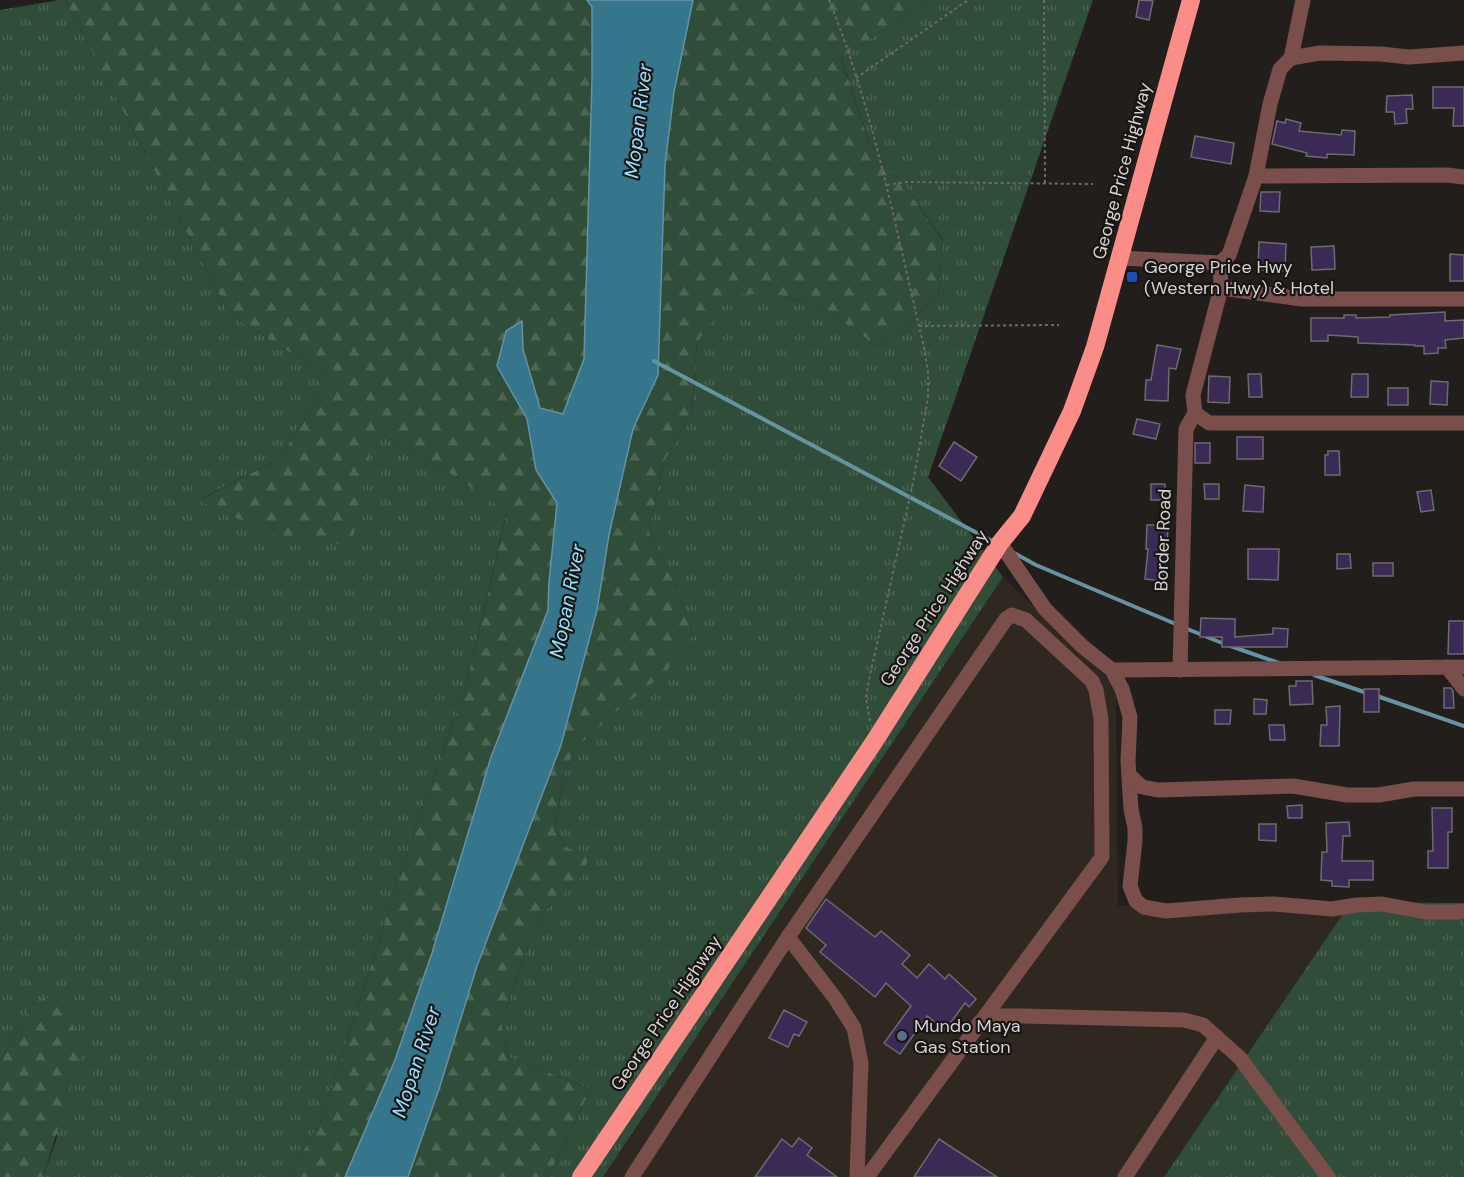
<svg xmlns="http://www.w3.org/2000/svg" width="1464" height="1177" font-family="'DM Sans',sans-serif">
<defs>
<pattern id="grass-tufts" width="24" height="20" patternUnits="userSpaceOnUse" patternTransform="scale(1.5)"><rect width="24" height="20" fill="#2f4d38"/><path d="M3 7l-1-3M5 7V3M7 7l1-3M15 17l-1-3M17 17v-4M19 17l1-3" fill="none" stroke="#4c6654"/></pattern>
<pattern id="forest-firs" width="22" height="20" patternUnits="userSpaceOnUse" patternTransform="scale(1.5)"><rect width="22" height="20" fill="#2f4d38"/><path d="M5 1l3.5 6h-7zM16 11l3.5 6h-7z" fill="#4c6654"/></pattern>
</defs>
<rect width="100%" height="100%" fill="#211e1b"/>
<path fill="#2e2821" d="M1003,577L1116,686L1118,906L1351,902L1164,1177H603Z"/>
<g fill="url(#grass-tufts)">
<path d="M59,0H65L230,315L330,377L280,458L199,500L375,430L456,477L507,511L466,686L416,826L321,1121L288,1177H43L57,1137L35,1001L0,1061V10Z"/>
<path d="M927,0H1093L928,477L1003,577L603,1177H548L591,1089L508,1057L501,1022L528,947L544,911L581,877L588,856L568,848L555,831L563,776L575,749L618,710L693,635L672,578L649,532L663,464L692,410L697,343L728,294H775L820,306L877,346L891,338L938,296L943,240L908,190L869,143L841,56L894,24Z"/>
<path d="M1351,902L1464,903V1177H1164Z"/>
</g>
<g fill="url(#forest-firs)">
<path d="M65,0H587L592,7V79L584,359L563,414L540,408L523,349L497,366L527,419L536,470L557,503L549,582L548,610L491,757L432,953L395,1060L345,1177H288L321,1121L416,826L466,686L507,512L456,477L375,430L351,546L278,536L198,501L280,458L330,377L230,315Z"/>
<path d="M693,0H927L894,24L841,57L869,143L908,190L943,241L938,296L891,338L877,346L820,306L775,294H729L697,343L692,410L663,464L649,532L672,578L693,635L667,671L618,710L575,749L563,776L555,831L568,848L589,856L582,877L544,911L528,947L501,1022L508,1057L591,1089L548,1177H408L440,1086L477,966L561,745L597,610L609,535L633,429L658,375L664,165L674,92Z"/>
<path d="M64,994L81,1055L43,1177H0V1061L35,1001Z"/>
</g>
<path fill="#36768d" stroke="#6692a2" stroke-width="1.5" d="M587,0H693L674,92L665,165L658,375L633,429L609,535L597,610L561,745L477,966L440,1086L408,1177H345L395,1060L432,953L491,757L548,610L549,582L557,503L536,470L527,419L497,366L506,331L522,321L523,349L540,408L563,414L584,359L592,79V7Z"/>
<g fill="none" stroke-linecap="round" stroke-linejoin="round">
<g stroke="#6692a2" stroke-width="4">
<path d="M654,361L994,542"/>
<path d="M1014,553L1036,565L1178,625"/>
<path d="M1185,628L1222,643L1279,663"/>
<path d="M1314,675L1367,693"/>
<path d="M1377,696L1464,726"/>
</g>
</g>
<g fill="#3b2a55" stroke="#6c6b6f" stroke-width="1.5">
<path d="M1139,0L1153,1L1149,20L1136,17Z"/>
<path d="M1433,87H1464V126H1453L1454,108H1433Z"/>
<path d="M1412,95L1413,109H1406L1407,123L1395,124L1394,112H1386L1387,96Z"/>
<path d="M1286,119L1301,123L1299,131L1341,135L1342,130L1355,131L1354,155L1327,154V158L1306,156L1307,153L1272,144L1277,121L1285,123Z"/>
<path d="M1195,136L1234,143L1231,164L1191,157Z"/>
<path d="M1261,192H1280L1279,212L1260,211Z"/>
<path d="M1259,242L1286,244L1285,271L1258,270Z"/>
<path d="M1334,246L1335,269L1312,270L1311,247Z"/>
<path d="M1450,254L1464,255V281H1450Z"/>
<path d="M1445,312V321L1464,320V338L1445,340L1446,348H1438V353L1424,354V346H1415V345L1358,343V337L1328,335V341H1311V318H1344V315H1356V318L1390,317V315Z"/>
<path d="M1157,345L1181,349L1176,369L1169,368L1168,401L1145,400L1146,380H1151Z"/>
<path d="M1248,374H1261L1262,397H1249Z"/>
<path d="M1352,374H1368V397H1351Z"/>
<path d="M1209,376L1230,377L1229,403L1208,402Z"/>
<path d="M1431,381L1448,382L1447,405L1430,404Z"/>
<rect x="1388" y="388" width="20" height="17"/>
<path d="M1137,419L1160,424L1156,439L1133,434Z"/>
<rect x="1237" y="437" width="26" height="22"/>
<path d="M954,442L977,457L961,481L939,466Z"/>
<rect x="1195" y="443" width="15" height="20"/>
<path d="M1328,451H1339L1340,475H1325V455H1328Z"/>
<rect x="1151" y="484" width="14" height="16"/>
<path d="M1204,484H1219V499H1205Z"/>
<path d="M1245,485L1264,487L1263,512L1243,511Z"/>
<path d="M1431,490L1434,510L1421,512L1417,492Z"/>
<path d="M1147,525H1168L1167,549L1163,581L1145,579L1148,549H1146Z"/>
<path d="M1248,549H1279L1278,580L1248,579Z"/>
<path d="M1337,554H1350L1351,568L1337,569Z"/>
<rect x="1373" y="563" width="20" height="13"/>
<path d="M1201,618L1235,619V637L1273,634V628L1288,629L1287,647H1222V637H1200Z"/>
<path d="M1449,621H1464V654H1448Z"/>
<path d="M1296,681H1312L1313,704L1290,705L1289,686H1296Z"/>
<path d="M1444,688H1451L1453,691L1454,708H1444Z"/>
<rect x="1364" y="689" width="15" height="23"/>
<path d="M1254,699L1267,700L1266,714H1254Z"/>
<path d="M1340,706L1339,746H1320L1321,725H1327L1326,707Z"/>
<path d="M1215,710H1231L1230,724H1215Z"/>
<path d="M1269,725H1284L1285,740H1270Z"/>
<path d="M1302,805V818H1288L1287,806Z"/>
<path d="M1432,808H1452V832H1448V868H1428V851H1433Z"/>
<path d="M1349,822L1350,836H1343L1342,861H1373V880H1349V887L1332,886V881L1321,880L1322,852H1327L1326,823Z"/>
<path d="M1259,824H1276V841L1259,840Z"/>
<path d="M826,899L875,937L881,931L910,955L902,964L917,978L929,964L945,979L949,974L976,999L969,1007L965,1003L945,1030L927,1016L900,1054L884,1043L911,1006L886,983L875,997L820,952L826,945L806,928Z"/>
<path d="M784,1010L807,1022L799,1036L794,1034L788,1047L769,1038Z"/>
<path d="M799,1138L812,1148L807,1155L837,1177H755L782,1139L792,1147Z"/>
<path d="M939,1139L997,1177H914Z"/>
</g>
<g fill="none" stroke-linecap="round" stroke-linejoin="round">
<g stroke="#6c6a68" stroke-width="2" stroke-dasharray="3 3" stroke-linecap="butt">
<path d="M829,0C874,111 896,231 924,347L928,372V397L913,483L869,680L866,698L870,721"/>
<path d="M1044,0L1045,183"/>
<path d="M856,78L968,0"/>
<path d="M887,185L905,182L1093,184"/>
<path d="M919,326L1059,325"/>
</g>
<g stroke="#7a4e4b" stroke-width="15">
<path d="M1291,58L1320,53L1381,54L1409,57L1464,53"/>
<path d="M1256,176L1447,175L1464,177"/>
<path d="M1120,258L1220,263L1229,255L1256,176L1270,104L1280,69L1291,58L1303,0"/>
<path d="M1220,263L1221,288L1193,395L1195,413L1209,423H1464"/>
<path d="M1221,288L1302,299H1464"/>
<path d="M1000,543L1045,609L1082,646L1112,670L1464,667"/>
<path d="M1447,667L1464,689"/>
<path d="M1112,670L1122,689L1130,717L1128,761L1131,809L1135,828V841L1130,886L1136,901L1144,907L1166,911L1240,905L1274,904L1332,909L1357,905L1382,904L1425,912H1458L1464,911"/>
<path d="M1180,670L1186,429L1195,413"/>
<path d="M1129,775L1142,787L1158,790L1293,786L1347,795H1379L1414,789H1464"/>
<path d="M788,937L835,998L854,1028L861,1063L857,1177"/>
<path d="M979,1023L1002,1016H1022L1184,1020L1203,1025L1240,1058L1328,1177"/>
<path d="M632,1177L788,937L1006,619L1012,615L1026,620L1092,681L1096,690L1101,719L1102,857L867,1177"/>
<path d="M1125,1177L1217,1037"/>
</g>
<path stroke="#fb8d88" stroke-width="18" d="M581,1177L874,742L1000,543L1022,516L1072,411L1095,347L1191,0"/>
</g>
<rect fill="#1a4fb4" stroke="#181512" stroke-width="2" x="1126" y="271" width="12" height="12" rx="3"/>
<circle fill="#5c6f8a" stroke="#181512" stroke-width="2" cx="902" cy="1036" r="6"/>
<g text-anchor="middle" stroke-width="4.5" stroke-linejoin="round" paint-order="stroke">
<g font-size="18" fill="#d6d4d3" stroke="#181512">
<text transform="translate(1122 171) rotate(-75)" y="6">George Price Highway</text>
<text transform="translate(1163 540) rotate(-88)" y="6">Border Road</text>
<text transform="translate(934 608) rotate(-57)" y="6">George Price Highway</text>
<text transform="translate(666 1013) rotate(-56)" y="6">George Price Highway</text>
</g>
<g font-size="18" fill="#d6d4d3" stroke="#181512" text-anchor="start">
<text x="1144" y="273">George Price Hwy<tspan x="1144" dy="21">(Western Hwy) &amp; Hotel</tspan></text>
<text x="914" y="1032">Mundo Maya<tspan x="914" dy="21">Gas Station</tspan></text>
</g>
<g font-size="20" font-style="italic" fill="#97e1fe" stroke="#181512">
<text transform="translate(638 121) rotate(-83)" y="7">Mopan River</text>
<text transform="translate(567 601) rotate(-79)" y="7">Mopan River</text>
<text transform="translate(416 1062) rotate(-72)" y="7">Mopan River</text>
</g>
</g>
</svg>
